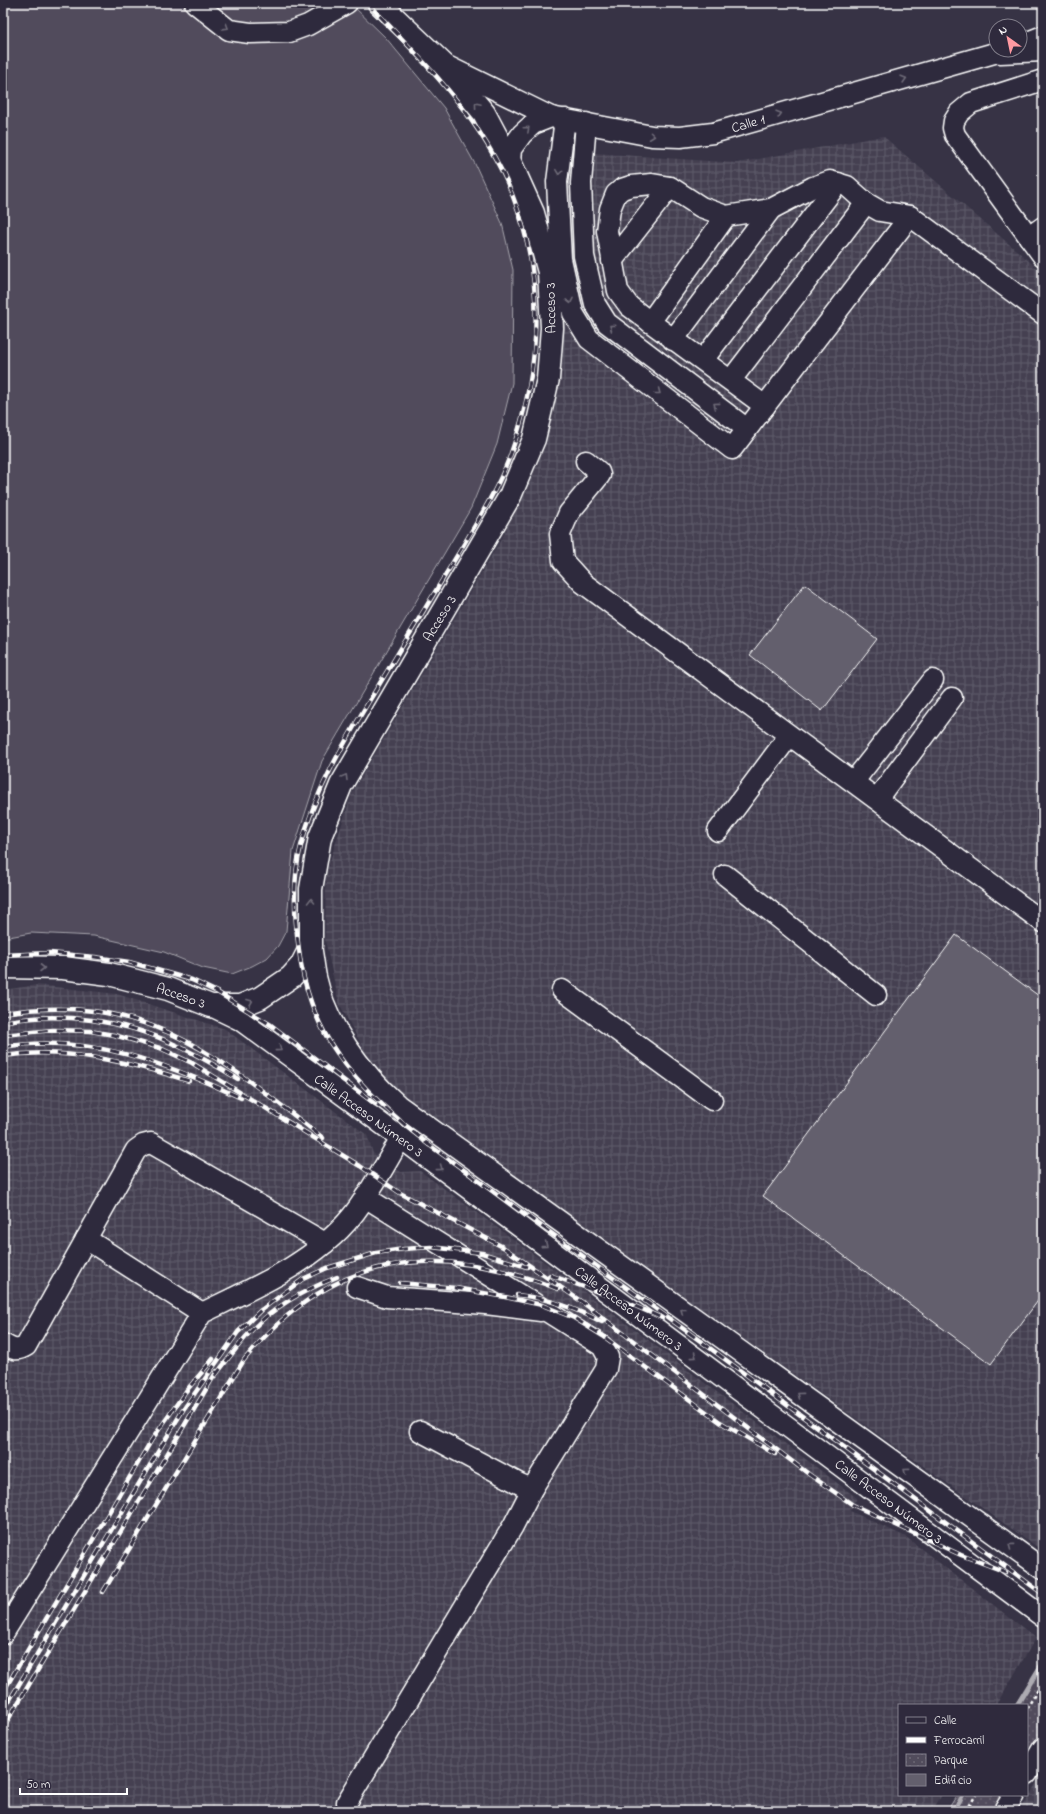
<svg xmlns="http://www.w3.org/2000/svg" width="1046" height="1814" font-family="'Indie Flower',sans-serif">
<defs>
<pattern id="industrial-grid" width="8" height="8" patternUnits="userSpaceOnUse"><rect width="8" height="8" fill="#444051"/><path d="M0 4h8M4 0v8" fill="none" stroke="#605d6b"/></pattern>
<pattern id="park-dots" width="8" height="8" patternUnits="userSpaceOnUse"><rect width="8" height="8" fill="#514c5c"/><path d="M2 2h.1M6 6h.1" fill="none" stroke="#6b6774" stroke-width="1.8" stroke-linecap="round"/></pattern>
</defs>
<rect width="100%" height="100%" fill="#373345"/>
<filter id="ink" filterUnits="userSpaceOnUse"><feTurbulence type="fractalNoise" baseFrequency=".025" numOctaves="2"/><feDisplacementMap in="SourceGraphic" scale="8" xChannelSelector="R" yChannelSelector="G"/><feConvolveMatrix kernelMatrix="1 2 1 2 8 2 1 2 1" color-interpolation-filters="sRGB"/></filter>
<g filter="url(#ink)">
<g fill="url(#industrial-grid)">
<path d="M883,136L1043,273V1551L381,1082L339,1003L325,940L326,873L352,793L503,536L542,441L557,333L551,150L737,163Z"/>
<path d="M37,985L117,994L225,1029L367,1135L373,1153L401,1172L420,1171L573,1283L857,1498L850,1511L906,1537L1036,1638L996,1705H899V1795H942L932,1811H3V990Z"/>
<path d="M1043,1772V1811H1020Z"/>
</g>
<path fill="#514c5c" stroke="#a8a6ae" d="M3,3H350L386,38L444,108L475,164L502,223L513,270L512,383L497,444L471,508L322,761L293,851L286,931L278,946L267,958L252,966L232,974L203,968L164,952L94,936L31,933L3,938Z"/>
<g fill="url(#park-dots)" stroke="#a8a6ae">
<path d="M1043,1661V1750L1027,1776V1705H1015Z"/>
<path d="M957,1795H1016L1006,1811H947Z"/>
</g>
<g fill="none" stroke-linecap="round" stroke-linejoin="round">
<g stroke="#adabb2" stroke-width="4.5">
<path d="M1017,1705L1043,1662"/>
<path d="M954,1811L963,1795"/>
</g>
</g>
<g fill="#635f6d" stroke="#fff">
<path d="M805,584L877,639L822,711L750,655Z"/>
<path d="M956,935L1043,999V1294L991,1364L763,1196Z"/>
</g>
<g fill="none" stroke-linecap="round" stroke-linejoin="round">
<defs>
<g id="minor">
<path d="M195,3L229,30L250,33L289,32L308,25L347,3"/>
<path d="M1020,45L1043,36"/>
<path d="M443,64L551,117"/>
<path d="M565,119L557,182L561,259L573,313L589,339L732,449L910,216L1043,314"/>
<path d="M586,123L581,183L584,256L595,304L607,323L747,429"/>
<path d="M510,162L511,149L522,134L533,124L551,117L652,136L680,137L713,133L1005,50"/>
<path d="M1043,227L1029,237L1043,256"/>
<path d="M1029,237L955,135L953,128L954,121L959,113L971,103L1043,80"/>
<path d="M612,261L670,187"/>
<path d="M650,322L726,216"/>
<path d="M673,340L771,209"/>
<path d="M703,360L838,183"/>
<path d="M731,380L866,203"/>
<path d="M765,406L650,322L629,306L618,291L607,231L610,209L616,194L622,189L631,186L652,184L670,187L701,207L726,216L771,209L813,187L830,181L847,186L866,203L880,211L910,216"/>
<path d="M586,461L599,472L600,475L569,513L560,534L563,561L583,583L1043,922"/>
<path d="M854,781L933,680"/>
<path d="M877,799L952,698"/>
<path d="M718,831L789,736"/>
<path d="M725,875L876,995"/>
<path d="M311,946C313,956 314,967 316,977C327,1026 361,1072 398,1105L1043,1569"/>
<path d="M562,990L712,1100"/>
<path d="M211,1006L240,1020L351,1101L1043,1617"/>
<path d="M86,1239L202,1313"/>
<path d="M357,1287L387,1297L486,1304L541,1311"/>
<path d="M3,1344C12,1349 17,1352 26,1346L136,1150L143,1145L151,1143L325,1243"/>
<path d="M420,1431L520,1484L532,1489"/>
<path d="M3,1634L202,1313C254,1288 315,1262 352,1216C371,1192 385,1164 401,1138"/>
<path d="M1027,1774L1043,1748"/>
<path d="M347,1802L513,1526L532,1489L606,1369L608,1357L602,1346L365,1197"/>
<path d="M1004,1811L1014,1795"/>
</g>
<g id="major">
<path d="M1000,52L1043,50"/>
<path d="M3,967L63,968L109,974L168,989L211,1006H240L260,998L291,977L301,966L311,946V889L320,837L341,785L510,496L534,439L548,379L552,328L549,272L533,213L510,162L484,113L443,64L379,3"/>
</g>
</defs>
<use href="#minor" stroke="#fff" stroke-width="23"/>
<use href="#major" stroke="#fff" stroke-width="25"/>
<g stroke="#fff" stroke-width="2.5" stroke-dasharray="3 3" stroke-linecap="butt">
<path d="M1027,1708L1043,1681"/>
<path d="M966,1811L976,1795"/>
</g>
<use href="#minor" stroke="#2f2a3d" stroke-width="20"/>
<use href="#major" stroke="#2f2a3d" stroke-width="22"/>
<defs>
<g id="rail">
<path d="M367,3C423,60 482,118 512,194C546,280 541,370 510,456C497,490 477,522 458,554C431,598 404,643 377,688C347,738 315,789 301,846C292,880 294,916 299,950C303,985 316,1024 337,1053C362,1089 395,1117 429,1145"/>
<path d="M3,955L50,953L95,957L129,962L192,980L217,992L271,1025L375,1104"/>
<path d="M3,1013C145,991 218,1056 323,1138"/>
<path d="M3,1022C60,1011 124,1020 176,1045C198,1055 218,1067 238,1079"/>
<path d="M3,1035L53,1030L90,1031L114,1035L160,1048L192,1063L360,1166L400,1193L503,1247L582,1302L810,1475L853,1505L961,1555L1006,1572"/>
<path d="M3,1047C87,1033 166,1063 241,1098"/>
<path d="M3,1056C66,1047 129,1062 189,1081"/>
<path d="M425,1142L703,1343L1043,1594"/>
<path d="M550,1275L626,1302L662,1318"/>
<path d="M400,1283L456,1288L505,1297L542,1305L574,1318L603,1336L720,1422L775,1454"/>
<path d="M517,1295C548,1298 574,1308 602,1322"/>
<path d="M215,1376C227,1360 239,1344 252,1330C275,1305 307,1289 337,1277"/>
<path d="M103,1592L244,1360C331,1253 434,1240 558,1289"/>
<path d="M3,1692L151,1441L186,1391L213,1359"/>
<path d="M3,1711L183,1410L238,1332L261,1310L303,1279L327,1268L376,1253L404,1249L431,1247L482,1253L527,1267"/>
<path d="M3,1728L217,1371"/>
</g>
</defs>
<use href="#rail" stroke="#fff" stroke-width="4.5"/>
<use href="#rail" stroke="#2f2a3d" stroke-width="3" stroke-dasharray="9" stroke-linecap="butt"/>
</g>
<defs><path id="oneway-chevron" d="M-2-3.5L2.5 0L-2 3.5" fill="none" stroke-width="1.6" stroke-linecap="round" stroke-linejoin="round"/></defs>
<g stroke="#6d6a77">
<use href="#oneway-chevron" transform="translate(226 27) rotate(32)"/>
<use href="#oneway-chevron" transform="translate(904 79) rotate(-16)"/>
<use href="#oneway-chevron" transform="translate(477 105) rotate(-130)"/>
<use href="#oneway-chevron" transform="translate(779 114) rotate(-16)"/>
<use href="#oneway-chevron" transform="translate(527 129) rotate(-42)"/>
<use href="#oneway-chevron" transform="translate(652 136) rotate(7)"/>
<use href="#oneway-chevron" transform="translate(559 172) rotate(97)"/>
<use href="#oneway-chevron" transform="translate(570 301) rotate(78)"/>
<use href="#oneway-chevron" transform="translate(612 327) rotate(-143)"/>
<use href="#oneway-chevron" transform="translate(658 392) rotate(38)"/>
<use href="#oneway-chevron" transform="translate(716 405) rotate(-143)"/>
<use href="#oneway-chevron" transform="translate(345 777) rotate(-59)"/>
<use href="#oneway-chevron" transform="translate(311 901) rotate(-90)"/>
<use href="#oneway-chevron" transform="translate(42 968)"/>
<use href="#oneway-chevron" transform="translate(250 1002) rotate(-21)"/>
<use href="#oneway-chevron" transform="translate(279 1049) rotate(36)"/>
<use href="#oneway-chevron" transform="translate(440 1168) rotate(37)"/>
<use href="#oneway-chevron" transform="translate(545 1245) rotate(37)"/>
<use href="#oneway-chevron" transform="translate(683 1311) rotate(-144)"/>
<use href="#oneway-chevron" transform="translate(694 1356) rotate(37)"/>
<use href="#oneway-chevron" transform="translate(800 1395) rotate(-144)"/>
<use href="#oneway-chevron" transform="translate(906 1471) rotate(-144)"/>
<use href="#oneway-chevron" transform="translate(1011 1546) rotate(-144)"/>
</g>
</g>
<g text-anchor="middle" stroke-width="4" stroke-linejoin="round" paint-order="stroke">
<g font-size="14" fill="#fff" stroke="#2f2a3d">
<text transform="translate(748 123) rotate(-16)" y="5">Calle 1</text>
<text transform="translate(550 308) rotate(-91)" y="5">Acceso 3</text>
<text transform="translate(439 618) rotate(-59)" y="5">Acceso 3</text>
<text transform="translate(181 995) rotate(19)" y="5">Acceso 3</text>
<text transform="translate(369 1115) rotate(36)" y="5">Calle Acceso Número 3</text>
<text transform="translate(629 1308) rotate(37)" y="5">Calle Acceso Número 3</text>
<text transform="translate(889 1501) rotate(37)" y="5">Calle Acceso Número 3</text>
</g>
</g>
<rect width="1046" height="1814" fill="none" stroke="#2f2a3d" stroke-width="16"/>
<rect x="8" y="8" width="1030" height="1798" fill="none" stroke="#fff" stroke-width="1.5" filter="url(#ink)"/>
<rect x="898" y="1704" width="130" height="92" fill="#2f2a3d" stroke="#827f8b"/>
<rect x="906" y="1717" width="20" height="6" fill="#2f2a3d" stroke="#827f8b"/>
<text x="934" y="1724" font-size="12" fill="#ffffff">Calle</text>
<rect x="906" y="1737" width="20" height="6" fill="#ffffff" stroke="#827f8b"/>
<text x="934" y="1744" font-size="12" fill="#ffffff">Ferrocarril</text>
<rect x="906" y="1754" width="20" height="12" fill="url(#park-dots)" stroke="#827f8b"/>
<text x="934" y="1764" font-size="12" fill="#ffffff">Parque</text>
<rect x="906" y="1774" width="20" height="12" fill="#635f6d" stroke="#827f8b"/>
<text x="934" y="1784" font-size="12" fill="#ffffff">Edificio</text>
<g transform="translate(1008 38) rotate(327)"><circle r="19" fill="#2f2a3d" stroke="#827f8b"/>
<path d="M0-3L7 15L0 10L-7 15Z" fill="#ff9aa2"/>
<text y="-6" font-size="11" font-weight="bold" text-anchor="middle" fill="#ffffff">N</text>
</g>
<path d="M20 1788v6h107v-6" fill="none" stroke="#ffffff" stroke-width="2"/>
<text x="26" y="1788" font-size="12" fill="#ffffff" stroke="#2f2a3d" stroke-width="3" paint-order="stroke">50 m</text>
</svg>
